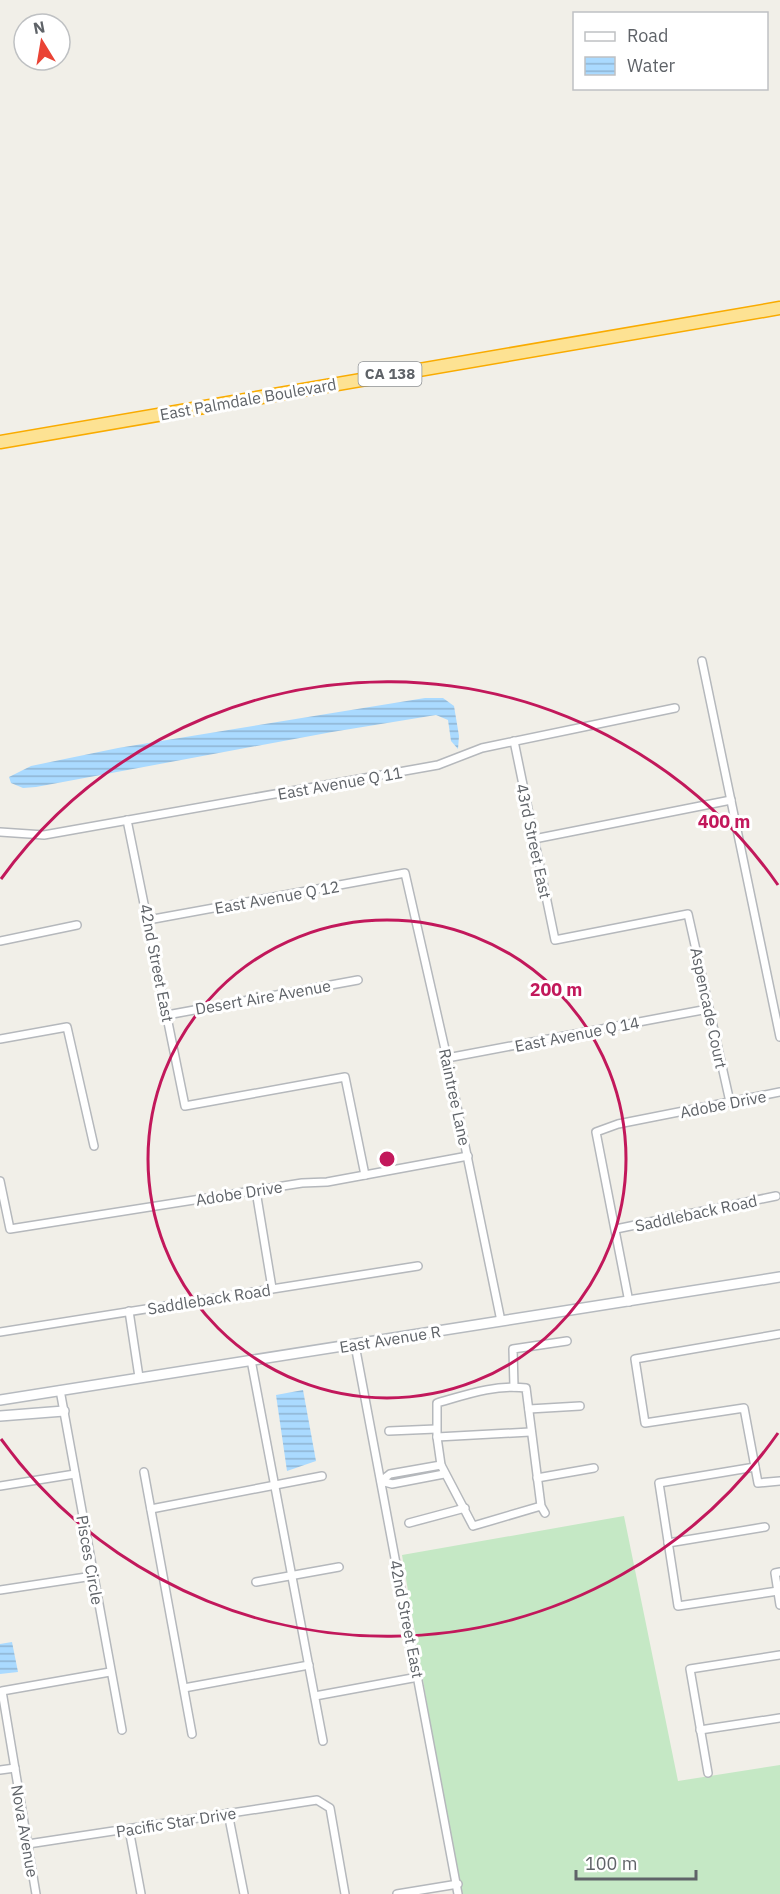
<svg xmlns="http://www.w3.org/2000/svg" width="780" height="1894" font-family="'IBM Plex Sans',sans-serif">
<defs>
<pattern id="water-rules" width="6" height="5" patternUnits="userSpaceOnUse" patternTransform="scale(1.5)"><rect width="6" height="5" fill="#aadaff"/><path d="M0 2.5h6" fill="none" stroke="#8eb4d2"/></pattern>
</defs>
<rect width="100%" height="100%" fill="#f1efe8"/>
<path fill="#c5e8c5" d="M624,1516L678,1781L780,1765V1894H459L402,1555Z"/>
<g fill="url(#water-rules)">
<path d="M425,698H443L454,706L459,736L458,749L451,741L448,720L436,715L332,732L36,787L23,788L11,783L9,777L31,766L118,748Z"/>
<path d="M303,1390L316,1461L287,1471L276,1395Z"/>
<path d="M12,1642L18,1672L0,1674V1644Z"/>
</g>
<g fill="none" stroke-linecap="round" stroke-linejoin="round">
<defs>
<g id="street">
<path d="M702,661L780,1037"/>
<path d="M514,741L555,940L688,914L730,1102"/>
<path d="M127,820L185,1106L345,1077L365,1175"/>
<path d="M0,832L44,835L438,765L482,748L675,708"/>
<path d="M534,839L731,800"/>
<path d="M148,920L405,873L447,1058L501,1321"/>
<path d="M0,941L77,925"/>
<path d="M167,1015L358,980"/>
<path d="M0,1039L67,1027L94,1146"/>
<path d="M447,1058L708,1009"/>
<path d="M0,1181L10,1229L302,1183L327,1182L468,1156"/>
<path d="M256,1191L272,1288"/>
<path d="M616,1229L776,1196"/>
<path d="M629,1302L596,1132L618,1124L780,1092"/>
<path d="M129,1311L139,1377"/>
<path d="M0,1332L418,1266"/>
<path d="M780,1334L635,1359L645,1423L744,1408L758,1483L780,1481"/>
<path d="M355,1345L458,1894"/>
<path d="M251,1360L323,1741"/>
<path d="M514,1387L513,1349L567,1341"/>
<path d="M60,1390L122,1730"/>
<path d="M529,1409L580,1406"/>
<path d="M389,1431L436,1429"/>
<path d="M437,1437L530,1432"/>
<path d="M441,1465L390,1474L381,1481L392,1484L444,1474"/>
<path d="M755,1467L659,1483L678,1606L778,1591"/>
<path d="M144,1472L192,1734"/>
<path d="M537,1478L594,1468"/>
<path d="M0,1486L75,1474"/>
<path d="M541,1506L473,1526L441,1465L437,1437V1403C465,1395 496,1384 526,1388L541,1506L545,1513"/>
<path d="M151,1509L322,1476"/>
<path d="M409,1523L465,1508"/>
<path d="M668,1543L765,1527"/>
<path d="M780,1572L775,1573L780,1605"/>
<path d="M256,1582L339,1567"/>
<path d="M0,1590L93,1576"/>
<path d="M184,1688L309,1665"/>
<path d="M315,1696L418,1677"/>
<path d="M700,1730L780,1718"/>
<path d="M0,1770L15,1768"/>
<path d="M708,1773L690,1669L780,1655"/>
<path d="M228,1813L244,1894"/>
<path d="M129,1829L141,1894"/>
<path d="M28,1844L317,1800L330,1808L345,1894"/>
<path d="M36,1894L2,1691L110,1672"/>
<path d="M397,1894L458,1884"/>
</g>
<g id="secondary">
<path d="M0,1400L780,1277"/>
<path d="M0,1416L64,1411"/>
</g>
<path id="highway" d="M0,442L780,308"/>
</defs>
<use href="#street" stroke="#b5b8bc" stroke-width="10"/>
<use href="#secondary" stroke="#b6babf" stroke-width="12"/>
<use href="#highway" stroke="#f9ab00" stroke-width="15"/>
<use href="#street" stroke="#fff" stroke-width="7"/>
<use href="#secondary" stroke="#fff" stroke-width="9"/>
<use href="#highway" stroke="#fde293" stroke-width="12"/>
</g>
<g fill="none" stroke="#c2185b" stroke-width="3">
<circle cx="387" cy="1159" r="239"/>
<path d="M778 1433A477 477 0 0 1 1 1439M1 879A477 477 0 0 1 778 885"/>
</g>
<g text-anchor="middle" stroke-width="6" stroke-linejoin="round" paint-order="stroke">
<rect fill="#fff" stroke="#8f9295" stroke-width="1.5" x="358.5" y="362" width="63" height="24" rx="4.5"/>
<g font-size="15" font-weight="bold" fill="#5f6368">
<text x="390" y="379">CA 138</text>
</g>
<g font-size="16" fill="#5f6368" stroke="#fff">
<text transform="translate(248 399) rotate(-10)" y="6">East Palmdale Boulevard</text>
<text transform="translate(340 783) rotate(-10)" y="6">East Avenue Q 11</text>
<text transform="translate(534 841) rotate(78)" y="6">43rd Street East</text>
<text transform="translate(277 897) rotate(-10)" y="6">East Avenue Q 12</text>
<text transform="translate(157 963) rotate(79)" y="6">42nd Street East</text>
<text transform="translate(263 997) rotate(-10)" y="6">Desert Aire Avenue</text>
<text transform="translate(709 1008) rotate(78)" y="6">Aspencade Court</text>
<text transform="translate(577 1034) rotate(-11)" y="6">East Avenue Q 14</text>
<text transform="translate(455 1097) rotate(78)" y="6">Raintree Lane</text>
<text transform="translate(723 1104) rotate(-11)" y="6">Adobe Drive</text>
<text transform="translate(239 1193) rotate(-9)" y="6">Adobe Drive</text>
<text transform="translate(696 1213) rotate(-12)" y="6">Saddleback Road</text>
<text transform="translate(209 1299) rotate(-9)" y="6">Saddleback Road</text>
<text transform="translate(390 1339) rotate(-9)" y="6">East Avenue R</text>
<text transform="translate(90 1560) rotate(80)" y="6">Pisces Circle</text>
<text transform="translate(407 1619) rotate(79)" y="6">42nd Street East</text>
<text transform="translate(176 1822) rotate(-9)" y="6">Pacific Star Drive</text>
<text transform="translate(25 1831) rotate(80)" y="6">Nova Avenue</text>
</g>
</g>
<circle cx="387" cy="1159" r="9" fill="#c2185b" stroke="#fff" stroke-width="3"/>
<g font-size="18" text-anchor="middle" font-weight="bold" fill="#c2185b" stroke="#fff" stroke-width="6" stroke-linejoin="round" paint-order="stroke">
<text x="724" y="828">400 m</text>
<text x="556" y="996">200 m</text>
</g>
<rect x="573" y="12" width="195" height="78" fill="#ffffff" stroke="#bfc1c3" stroke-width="1.5"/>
<rect x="585" y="32" width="30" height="9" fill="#ffffff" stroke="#bfc1c3" stroke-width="1.5"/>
<text x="627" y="42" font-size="18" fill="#5f6368">Road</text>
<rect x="585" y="57" width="30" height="18" fill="url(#water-rules)" stroke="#bfc1c3" stroke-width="1.5"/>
<text x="627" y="72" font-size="18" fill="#5f6368">Water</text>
<g transform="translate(42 42) rotate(349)"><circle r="28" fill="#ffffff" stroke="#bfc1c3" stroke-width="1.5"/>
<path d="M0-4.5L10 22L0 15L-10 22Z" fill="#ea4335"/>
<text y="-9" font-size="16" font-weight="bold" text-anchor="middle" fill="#5f6368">N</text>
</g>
<path d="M576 1870v9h120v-9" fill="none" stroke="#5f6368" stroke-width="3"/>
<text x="585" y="1870" font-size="18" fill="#5f6368" stroke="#ffffff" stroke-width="4.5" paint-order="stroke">100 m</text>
</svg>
